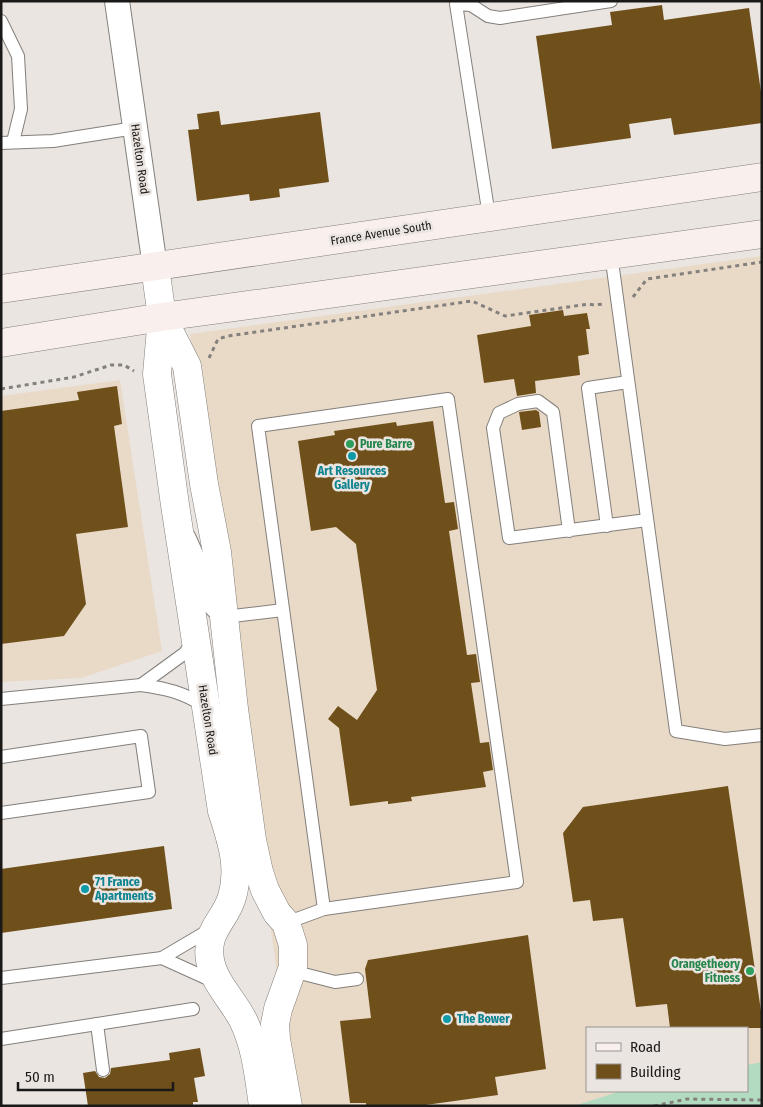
<svg xmlns="http://www.w3.org/2000/svg" width="763" height="1107" font-family="'Fira Sans Condensed',sans-serif">
<rect width="100%" height="100%" fill="#eae5e1"/>
<g fill="#e9dac7" fill-rule="evenodd">
<path d="M762,256V1106H295L190,334ZM587,1028H747V1091H587Z"/>
<path d="M120,380L162,651L81,678L1,682V396Z"/>
</g>
<path fill="#b3dbc2" d="M762,1062V1106H574L621,1091H747V1065Z"/>
<g fill="#6f501b">
<path d="M662,5L664,20L749,8L762,99V123L674,135L671,118L629,124L631,138L552,149L536,36L612,25L610,12Z"/>
<path d="M219,111L221,125L320,112L329,182L279,189L280,197L250,201L249,194L197,201L188,130L199,129L197,114Z"/>
<path d="M563,310L564,316L587,313L590,329H586L589,354L578,356L580,375L535,381L536,393L517,396L514,379L484,383L477,335L531,326L529,315Z"/>
<path d="M117,386L122,424L114,426L128,527L76,534L86,604L64,636L1,644V411L79,400L77,392Z"/>
<path d="M536,410L539,412L541,427L522,430L519,412Z"/>
<path d="M433,421L445,503L454,502L458,529L449,531L467,655L476,654L480,682L471,683L480,743L489,742L493,770L483,772L486,787L411,797L412,801L388,804V801L350,806L339,728L328,719L338,706L357,720L377,690L356,544L336,527L311,531L298,441L335,435L334,431L396,422L397,426Z"/>
<path d="M728,786L762,1018V1028H670L667,1004L636,1007L623,918L593,921L590,900L573,902L563,833L583,807Z"/>
<path d="M164,846L172,909L1,933V869Z"/>
<path d="M528,935L546,1069L495,1077L498,1095L418,1106H366V1103H350L340,1021L371,1018L365,969L368,960Z"/>
<path d="M200,1048L205,1076L194,1078L198,1102H193V1106H88L83,1073L95,1071L99,1077L105,1078L110,1074L111,1068L170,1060L169,1053Z"/>
</g>
<g fill="none" stroke-linecap="round" stroke-linejoin="round">
<defs>
<g id="service">
<path d="M1,21L18,56L21,109L13,142"/>
<path d="M1,143L53,141L135,128"/>
<path d="M489,216L456,4L471,5L488,16L500,18L611,1"/>
<path d="M611,254L676,731L725,739L762,735"/>
<path d="M448,399L517,882L324,909L258,426Z"/>
<path d="M607,526L588,388L628,382"/>
<path d="M569,531L553,412L538,401L518,404L499,413L493,428L509,538L647,520"/>
<path d="M189,536L199,558L206,604L213,611L224,617L283,610"/>
<path d="M193,641L185,653L141,685C169,689 181,692 205,706"/>
<path d="M1,699L141,685"/>
<path d="M1,757L141,736L149,792L1,813"/>
<path d="M286,923L324,909"/>
<path d="M211,929L162,958L215,982"/>
<path d="M292,971L335,982L357,979"/>
<path d="M1,978L162,958"/>
<path d="M97,1024L103,1070"/>
<path d="M1,1039L193,1009"/>
</g>
<path id="minor" d="M117,1L155,267"/>
<g id="tertiary">
<path d="M155,267L162,317L157,374L175,505L222,811C231,839 241,867 232,897C225,921 205,930 210,960C214,983 233,1000 243,1020C256,1046 259,1078 263,1106"/>
<path d="M162,317L187,366L204,484L217,552L234,709L252,840L259,872L265,890L277,913L286,923L293,945V967L278,1009L275,1024L276,1039L288,1106"/>
</g>
<g id="secondary">
<path d="M1,289L762,177"/>
<path d="M1,343L162,317L762,234"/>
</g>
</defs>
<use href="#service" stroke="#837f7b" stroke-width="14"/>
<use href="#minor" stroke="#837f7b" stroke-width="26"/>
<use href="#tertiary" stroke="#837f7b" stroke-width="29"/>
<use href="#secondary" stroke="#837f7b" stroke-width="29"/>
<g stroke="#83807d" stroke-width="3" stroke-dasharray="4 4" stroke-linecap="butt">
<path d="M633,297L647,279L762,262"/>
<path d="M209,358L218,339L228,336L472,301L505,316L589,304L594,305L603,304"/>
<path d="M1,389L74,377L111,365H124L134,371"/>
<path d="M654,1106L687,1099L762,1100"/>
</g>
<use href="#service" stroke="#fff" stroke-width="12"/>
<use href="#minor" stroke="#fff" stroke-width="24"/>
<use href="#tertiary" stroke="#fff" stroke-width="28"/>
<use href="#secondary" stroke="#f9f0ee" stroke-width="28"/>
</g>
<g fill="#2e9e5b" stroke="#eae5e1" stroke-width="2">
<circle cx="350" cy="444" r="5"/>
<circle cx="750" cy="971" r="5"/>
</g>
<g fill="#0f9aa8" stroke="#eae5e1" stroke-width="2">
<circle cx="352" cy="456" r="5"/>
<circle cx="85" cy="889" r="5"/>
<circle cx="447" cy="1019" r="5"/>
</g>
<g text-anchor="middle" stroke-width="5" stroke-linejoin="round" paint-order="stroke">
<g font-size="12" fill="#1b1918" stroke="#eae5e1">
<text transform="translate(140 159) rotate(82)" y="4">Hazelton Road</text>
<text transform="translate(381 233) rotate(-9)" y="4">France Avenue South</text>
<text transform="translate(208 720) rotate(81)" y="4">Hazelton Road</text>
</g>
<g font-size="12" font-weight="bold" fill="#27864d" stroke="#eae5e1" text-anchor="start">
<text x="360" y="448">Pure Barre</text>
<text x="740" y="968" text-anchor="end">Orangetheory<tspan x="740" dy="14">Fitness</tspan></text>
</g>
<g font-size="12" font-weight="bold" fill="#0d838f" stroke="#eae5e1" text-anchor="start">
<text x="352" y="475" text-anchor="middle">Art Resources<tspan x="352" dy="14">Gallery</tspan></text>
<text x="95" y="886">71 France<tspan x="95" dy="14">Apartments</tspan></text>
<text x="457" y="1023">The Bower</text>
</g>
</g>
<rect width="763" height="1107" fill="none" stroke="#1b1918" stroke-width="5"/>
<rect x="586" y="1027" width="162" height="65" fill="#eae5e1" stroke="#979391"/>
<rect x="596" y="1043" width="25" height="8" fill="#f9f0ee" stroke="#979391"/>
<text x="630" y="1052" font-size="15" fill="#1b1918">Road</text>
<rect x="596" y="1064" width="25" height="15" fill="#6f501b" stroke="#979391"/>
<text x="630" y="1077" font-size="15" fill="#1b1918">Building</text>
<path d="M18 1082v8h155v-8" fill="none" stroke="#1b1918" stroke-width="2.5"/>
<text x="25" y="1082" font-size="15" fill="#1b1918" stroke="#eae5e1" stroke-width="4" paint-order="stroke">50 m</text>
</svg>
